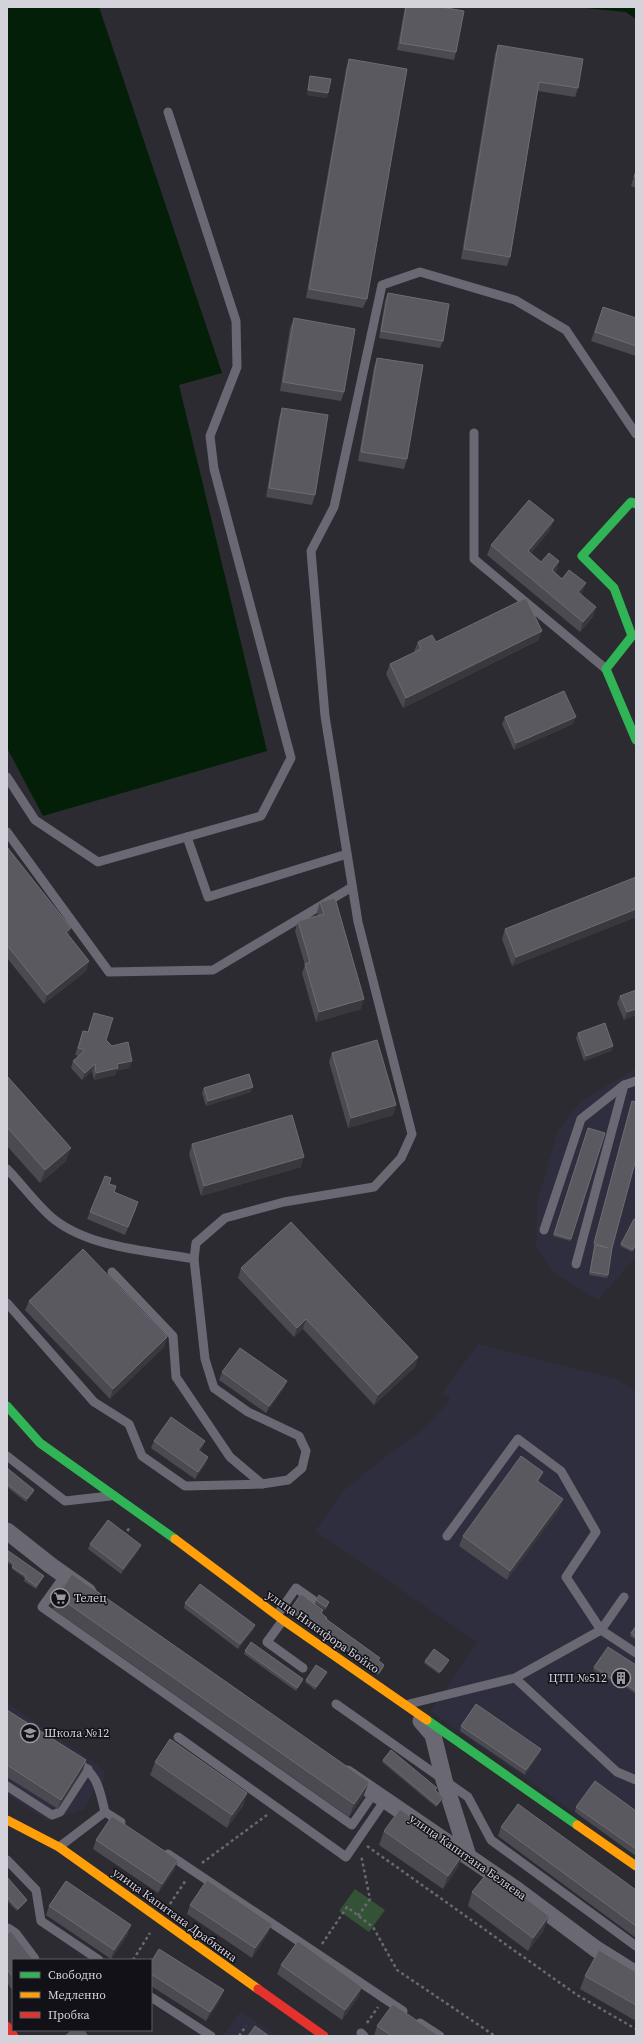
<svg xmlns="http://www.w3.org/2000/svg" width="643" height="2043" font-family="'Source Serif 4',serif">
<rect width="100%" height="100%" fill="#2b2b31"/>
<g fill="#2f2e3f">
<path d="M636,1068V1257L598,1300L552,1271L536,1247L537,1202L558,1130L582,1101Z"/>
<path d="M478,1344L617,1379L636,1392V1856L430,1711L477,1642L315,1531L343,1491L395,1449L424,1429L448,1402L450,1398L441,1394Z"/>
<path d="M7,1703L97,1764L105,1773L104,1782L94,1790L85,1809L48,1821L7,1795Z"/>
<path d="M241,2011L277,2036H223Z"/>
</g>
<path fill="#335236" d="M355,1889L385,1910L369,1932L339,1911Z"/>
<g fill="#041f07">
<path d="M7,7H99L222,373L179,385L267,751L43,816L7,748Z"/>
<path d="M575,7H636V19L626,12Z"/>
</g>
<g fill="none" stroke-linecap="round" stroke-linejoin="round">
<g stroke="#6a6972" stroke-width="2.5" stroke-dasharray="3 3" stroke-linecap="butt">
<path d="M124,1536L130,1527"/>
<path d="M367,1846L577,1995L636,2029"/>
<path d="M202,1863L267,1815"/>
<path d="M170,1904L186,1880"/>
<path d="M358,1916L370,1899L361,1855"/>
<path d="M322,1944L347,1907L373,1927L397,1970L495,2036"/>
<path d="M133,1960L150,1933"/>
<path d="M367,2023L378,2007"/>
<path d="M239,2036L246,2026"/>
</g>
<g stroke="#696873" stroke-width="9">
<path d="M474,433V559L606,669"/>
<path d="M7,777L35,820L98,862L261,816L291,758L214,469L210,436L237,367L236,321L168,112"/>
<path d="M7,832L109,972L213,970L352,887"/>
<path d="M187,837L208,897L347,854"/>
<path d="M7,1169C21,1183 40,1209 55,1220C91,1248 150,1251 194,1259"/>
<path d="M544,1230L581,1119L624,1085"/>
<path d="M576,1264L624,1085L636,1081"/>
<path d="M112,1272L173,1336L176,1377L230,1457L262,1484"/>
<path d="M7,1303L94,1402L129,1424L142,1456L185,1486L262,1484L288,1480L302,1468L306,1451L299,1436L248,1412L214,1388L205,1359L194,1259L196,1243L225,1218L284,1202L374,1187L401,1158L412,1134L358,922L325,716L311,551L334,507L382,285L420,272L515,300L566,330L636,434"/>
<path d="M7,1456L65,1501L110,1496"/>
<path d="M447,1536L518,1439L561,1471L596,1532L566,1577L601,1630L624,1597"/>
<path d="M65,1575L42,1607L352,1825L374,1793"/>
<path d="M277,1615L296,1588L313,1600"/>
<path d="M283,1620L267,1642L303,1668"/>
<path d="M515,1678L601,1630L636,1653"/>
<path d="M336,1704L468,1797L491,1840L636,1946"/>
<path d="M409,1704L515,1678L617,1772L636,1780"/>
<path d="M178,1737L346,1857L385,1800"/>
<path d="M75,1760C98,1775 99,1787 105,1812"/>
<path d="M7,1786L52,1815L60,1812L88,1769"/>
<path d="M59,1847L105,1812L121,1822"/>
<path d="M168,1854L403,2011"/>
<path d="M7,1860L36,1890L41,1921L99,1960"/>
<path d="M151,1997L211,2036"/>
<path d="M420,2023L440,2036"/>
<path d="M361,2033L364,2036"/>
</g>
<g stroke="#696873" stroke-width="17">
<path d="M7,1531L50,1565L88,1592"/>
<path d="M421,1721L433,1735L444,1780L468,1856"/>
<path d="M347,1774L517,1890L596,1949L636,1974"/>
<path d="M7,1932L13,1936L31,1960"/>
</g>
<g stroke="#30b455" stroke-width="9">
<path d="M636,504L631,502L582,556L614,588L632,636L606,669L636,740"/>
<path d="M7,1406L40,1443L175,1539"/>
<path d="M427,1720L577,1825"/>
</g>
<g stroke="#ff9f0a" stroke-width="9">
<path d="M175,1539L283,1620L427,1720"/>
<path d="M7,1820L59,1847L258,1989"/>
<path d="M577,1825L636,1866"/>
</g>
<g stroke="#e5322d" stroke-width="9">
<path d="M258,1989L324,2036"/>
<path d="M7,2026L14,2036"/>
</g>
</g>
<g fill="#4a4a50">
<path d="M298,7H307V8Z"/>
<path d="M405,7H441L456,52L454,60L397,50Z"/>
<path d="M498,45L578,88L575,97L538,91L510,257L507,266L461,259L495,54Z"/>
<path d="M349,59L367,299L363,308L306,298L346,69Z"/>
<path d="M310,76L327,98L307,95L309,81Z"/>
<path d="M636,171V188L631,186Z"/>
<path d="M388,293L443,341L440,348L379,338L385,301Z"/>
<path d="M603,307L636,318V356L591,341Z"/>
<path d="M294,318L344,392L341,401L280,391L290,328Z"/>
<path d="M377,358L407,459L404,469L358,461L374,367Z"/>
<path d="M282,408L315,495L312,505L266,497L279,418Z"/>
<path d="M550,530L531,553L541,562L559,561L556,571L554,572L562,579L582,593L581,595L593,617L580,632L487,555L491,545Z"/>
<path d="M539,640L403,708L386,674L390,664L415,652L414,651L418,642Z"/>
<path d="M505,717L573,724L514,750L502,724Z"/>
<path d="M7,847L68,935L89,961L86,971L44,1004L7,958Z"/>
<path d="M636,877V917L512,966L502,939L505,929Z"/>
<path d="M320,902L361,1009L316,1022L302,973L305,965L295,931L298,921L318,916L317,912Z"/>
<path d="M636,990V1015L624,1020L617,1003L620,996Z"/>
<path d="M94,1013L106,1040L112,1046L132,1061L129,1068L116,1071L115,1075L94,1080L92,1071L82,1080L71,1068L73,1061L79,1056L75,1055L83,1031L88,1032Z"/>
<path d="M578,1033L613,1046L611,1051L584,1061L576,1038Z"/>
<path d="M332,1053L396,1105L393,1115L348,1128L329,1062Z"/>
<path d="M7,1076L66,1161L40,1183L7,1146Z"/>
<path d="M204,1088L251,1092L206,1106L202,1093Z"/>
<path d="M631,1104L612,1248L608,1275L607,1278L589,1275L594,1246H593Z"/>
<path d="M588,1128L605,1133L570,1241L553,1236Z"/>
<path d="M192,1144L301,1167L201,1196L189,1154Z"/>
<path d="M109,1184L114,1192L136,1209L125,1235L87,1219L90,1212Z"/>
<path d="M621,1244H636L632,1252L620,1246Z"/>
<path d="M241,1268L418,1357L415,1367L374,1405L303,1329L294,1337L238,1278Z"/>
<path d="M29,1301L167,1337L164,1347L110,1399L25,1310Z"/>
<path d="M222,1372L287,1381L284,1388L266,1413L219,1380Z"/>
<path d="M154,1441H205L202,1448L200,1452L208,1457L205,1465L195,1479L151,1448Z"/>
<path d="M7,1468L34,1490V1492L26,1502L7,1487Z"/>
<path d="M543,1472L539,1482L563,1499L559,1509L507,1580L459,1546L463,1536Z"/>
<path d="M90,1544L139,1550L121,1574L88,1549Z"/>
<path d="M7,1550L43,1578L36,1589L24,1581L25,1578L12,1569L13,1566L7,1562Z"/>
<path d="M58,1591L364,1795L349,1817L53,1609L58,1594Z"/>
<path d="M316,1600L328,1605L325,1610L315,1603Z"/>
<path d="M185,1603L255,1625L253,1630L238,1649L184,1608Z"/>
<path d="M290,1610H323L322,1614L327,1618L326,1620L378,1661L384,1667L378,1675L289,1612Z"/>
<path d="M636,1626V1640L630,1636L631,1633Z"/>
<path d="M245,1651L303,1679L302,1682L296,1691L244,1654Z"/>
<path d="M425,1661L448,1663L439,1674L424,1663Z"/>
<path d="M636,1665V1694L624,1686L622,1688L593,1670L594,1667Z"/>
<path d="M326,1675L315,1690L305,1682L306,1680Z"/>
<path d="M7,1710L83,1770L58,1809L7,1777Z"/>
<path d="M461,1726L541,1749L539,1754L525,1775L460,1731Z"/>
<path d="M383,1760L435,1791L443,1797L442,1800L436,1807L382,1762Z"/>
<path d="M155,1762L247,1793L243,1806L227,1828L150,1775Z"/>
<path d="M576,1807L636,1811V1856L575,1812Z"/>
<path d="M501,1827L636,1890V1938L498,1836Z"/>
<path d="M384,1831L463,1854L458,1867L443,1889L379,1845Z"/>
<path d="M96,1840L175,1869L158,1893L93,1849Z"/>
<path d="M7,1877L27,1900L26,1902L17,1911L7,1901Z"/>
<path d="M472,1892L544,1930L528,1951L468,1906Z"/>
<path d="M190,1905L272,1924L268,1933L252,1958L187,1914Z"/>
<path d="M49,1906L128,1934L111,1959L46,1915Z"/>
<path d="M7,1934L13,1960V1991L7,1983Z"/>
<path d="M151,1962L220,2000L206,2021L151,1986Z"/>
<path d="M281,1965L359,1996L342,2020L277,1974Z"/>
<path d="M636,1972V2021L580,1989L585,1976Z"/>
<path d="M377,2026L439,2036H374Z"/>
</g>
<g fill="#38383d">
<path d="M308,90L328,93L327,98L307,95Z"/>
<path d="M554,520L550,530L525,560L528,551Z"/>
<path d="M559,561L556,571L548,580L552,570Z"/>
<path d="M586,583L582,593L575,602L578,592Z"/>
<path d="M596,607L593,617L580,632L583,622Z"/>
<path d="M542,631L539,640L403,708L406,698Z"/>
<path d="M576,717L573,724L514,750L516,743Z"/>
<path d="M636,909V917L512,966L516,957Z"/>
<path d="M71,928L68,937L66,932Z"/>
<path d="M89,961L86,971L44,1004L47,995Z"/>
<path d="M364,999L361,1009L316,1022L319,1012Z"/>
<path d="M636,1009V1015L624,1020L627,1012Z"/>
<path d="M613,1046L611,1051L584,1061L586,1056Z"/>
<path d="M132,1061L129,1068L116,1071L115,1075L94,1080L96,1073L117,1064Z"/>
<path d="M95,1064L92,1071L82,1080L85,1073Z"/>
<path d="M253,1087L251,1092L206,1106L208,1101Z"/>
<path d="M396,1105L393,1115L348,1128L351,1118Z"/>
<path d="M71,1148L66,1161L40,1183L45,1170Z"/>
<path d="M304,1157L301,1167L201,1196L204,1186Z"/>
<path d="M306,1319L303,1329L294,1337L297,1328Z"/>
<path d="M167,1337L164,1347L110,1399L113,1389Z"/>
<path d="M418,1357L415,1367L374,1405L378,1395Z"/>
<path d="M287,1381L284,1388L266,1413L269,1406Z"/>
<path d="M205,1441L202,1448L196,1458L198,1450Z"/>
<path d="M208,1457L205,1465L195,1479L198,1472Z"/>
<path d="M543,1472L540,1481L534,1490L537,1481Z"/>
<path d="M34,1490V1492L26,1502L27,1499Z"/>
<path d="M563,1499L559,1509L507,1580L510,1571Z"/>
<path d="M141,1545L139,1550L121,1574L123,1569Z"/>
<path d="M255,1625L253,1630L238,1649L240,1644Z"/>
<path d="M449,1660L448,1663L439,1674L440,1672Z"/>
<path d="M327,1672L326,1675L315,1690L316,1687Z"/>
<path d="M541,1749L539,1754L525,1775L526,1770Z"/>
<path d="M86,1760L83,1770L58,1809L61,1800Z"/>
<path d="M369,1782L364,1795L349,1817L354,1804Z"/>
<path d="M247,1793L243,1806L227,1828L232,1815Z"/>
<path d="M443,1797L442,1800L436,1807L437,1805Z"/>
<path d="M463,1854L458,1867L443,1889L448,1876Z"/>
<path d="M178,1860L175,1869L158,1893L162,1884Z"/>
<path d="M27,1900L26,1902L17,1911L18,1909Z"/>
<path d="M549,1916L544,1930L528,1951L533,1938Z"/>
<path d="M272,1924L268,1933L252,1958L255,1948Z"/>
<path d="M131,1925L128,1934L111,1959L114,1950Z"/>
<path d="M362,1987L359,1996L342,2020L345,2010Z"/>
<path d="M224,1990L220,2000L206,2021L210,2012Z"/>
</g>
<g fill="#59595f" stroke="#6c6c72">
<path d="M406,7H441L464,11L456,52L400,43Z"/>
<path d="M498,45L583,59L578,88L539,82L510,257L464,249Z"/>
<path d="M349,59L407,69L367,299L309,289Z"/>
<path d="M310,76L331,79L328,93L308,90Z"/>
<path d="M636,171V178L634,177Z"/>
<path d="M388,293L449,304L443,341L381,331Z"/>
<path d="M603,307L636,318V346L595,332Z"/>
<path d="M294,318L355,329L344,392L283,382Z"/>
<path d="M377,358L423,365L407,459L361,452Z"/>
<path d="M282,408L328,415L315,495L269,488Z"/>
<path d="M529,500L554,520L528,551L541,562L549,553L559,561L552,570L562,579L569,570L586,583L578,592L596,607L583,622L491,545Z"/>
<path d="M526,598L542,631L406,698L390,664L421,649L418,642L432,635L436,642Z"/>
<path d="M564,691L576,717L516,743L505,717Z"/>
<path d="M7,847L71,928L66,932L89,961L47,995L7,945Z"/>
<path d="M636,877V909L516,957L505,929Z"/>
<path d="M335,898L364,999L319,1012L305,964L310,962L298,921L324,914L320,902Z"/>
<path d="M636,990V1009L627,1012L620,996Z"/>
<path d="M94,1013L113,1018L106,1040L112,1046L128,1042L132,1061L117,1064L118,1068L96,1073L95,1064L85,1073L73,1061L85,1050L78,1048L83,1031L88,1032Z"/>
<path d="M605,1023L613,1046L586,1056L578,1033Z"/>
<path d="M377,1040L396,1105L351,1118L332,1053Z"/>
<path d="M249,1074L253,1087L208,1101L204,1088Z"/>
<path d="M7,1076L71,1148L45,1170L7,1127Z"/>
<path d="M632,1101L636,1102V1159L612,1248L608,1275L590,1272L595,1245L608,1248L594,1243Z"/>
<path d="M292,1115L304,1157L204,1186L192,1144Z"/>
<path d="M588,1128L605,1133L571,1239L554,1234Z"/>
<path d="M105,1176L111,1178L109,1184L116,1186L114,1192L138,1202L128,1227L90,1212Z"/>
<path d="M634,1219L636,1220V1243L633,1250L621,1244Z"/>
<path d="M291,1222L418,1357L378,1395L306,1319L297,1328L241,1268Z"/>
<path d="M83,1249L167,1337L113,1389L29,1301Z"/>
<path d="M240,1348L287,1381L269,1406L222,1372Z"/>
<path d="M171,1417L205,1441L198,1450L208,1457L198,1472L154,1441Z"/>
<path d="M521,1456L543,1472L537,1481L563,1499L510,1571L463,1536Z"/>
<path d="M7,1468L34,1490L27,1499L7,1484Z"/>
<path d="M108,1520L141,1545L123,1569L90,1544Z"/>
<path d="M7,1550L44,1576L36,1586L25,1578L26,1576L12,1567L14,1564L7,1559Z"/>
<path d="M72,1574L369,1782L354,1804L57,1596Z"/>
<path d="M65,1582L66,1583L60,1592L58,1591Z"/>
<path d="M200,1584L255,1625L240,1644L185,1603Z"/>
<path d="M301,1594L323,1610L321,1613L327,1618L326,1619L380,1658L378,1660L384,1665L379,1673L290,1610Z"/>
<path d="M319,1595L329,1602L326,1607L316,1600Z"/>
<path d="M636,1626V1637L631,1633Z"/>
<path d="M251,1642L303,1679L297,1688L245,1651Z"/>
<path d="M608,1647L636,1665V1691L624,1683L623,1686L594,1667Z"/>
<path d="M434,1649L449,1660L440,1672L425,1661Z"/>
<path d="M316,1665L327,1672L316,1687L306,1680Z"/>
<path d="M476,1704L541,1749L526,1770L461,1726Z"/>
<path d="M7,1710L86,1760L61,1800L7,1765Z"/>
<path d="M170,1739L247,1793L232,1815L155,1762Z"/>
<path d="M391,1750L437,1788L435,1790L443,1797L437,1805L383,1760Z"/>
<path d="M595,1781L636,1811V1849L576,1807Z"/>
<path d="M518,1804L636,1890V1926L501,1827Z"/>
<path d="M400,1809L463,1854L448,1876L384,1831Z"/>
<path d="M112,1816L178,1860L162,1884L96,1840Z"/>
<path d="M489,1871L549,1916L533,1938L472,1892Z"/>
<path d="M7,1877L27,1900L18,1909L7,1897Z"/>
<path d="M207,1880L272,1924L255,1948L190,1905Z"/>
<path d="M66,1881L131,1925L114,1950L49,1906Z"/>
<path d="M11,1931L33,1960H13V1977L7,1969V1934Z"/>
<path d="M298,1941L362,1987L345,2010L281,1965Z"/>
<path d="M159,1949L224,1990L210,2012L151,1974V1962Z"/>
<path d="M599,1950L636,1972V2005L585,1976Z"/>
<path d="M393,2004L439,2036H392L377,2026Z"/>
<path d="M255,2026L269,2036H248Z"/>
<path d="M73,2030H83L88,2036H65Z"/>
</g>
<defs>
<symbol id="supermarket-ring" viewBox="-11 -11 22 22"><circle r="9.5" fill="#121117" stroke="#9998a0" stroke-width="1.5"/><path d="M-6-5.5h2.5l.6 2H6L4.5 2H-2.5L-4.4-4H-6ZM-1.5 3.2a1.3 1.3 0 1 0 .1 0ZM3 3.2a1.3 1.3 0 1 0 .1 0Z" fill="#9998a0"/></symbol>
<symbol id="building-ring" viewBox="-11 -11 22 22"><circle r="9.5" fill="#121117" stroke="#9998a0" stroke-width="1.5"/><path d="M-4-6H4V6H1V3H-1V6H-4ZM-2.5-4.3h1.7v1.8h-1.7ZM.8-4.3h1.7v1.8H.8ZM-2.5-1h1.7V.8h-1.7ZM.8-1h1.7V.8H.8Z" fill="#9998a0"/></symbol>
<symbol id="school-ring" viewBox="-11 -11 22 22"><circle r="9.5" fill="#121117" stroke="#9998a0" stroke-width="1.5"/><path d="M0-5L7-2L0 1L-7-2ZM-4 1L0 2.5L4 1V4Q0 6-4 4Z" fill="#9998a0"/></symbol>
</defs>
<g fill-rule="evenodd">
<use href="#supermarket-ring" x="49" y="1587" width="22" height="22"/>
<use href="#building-ring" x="610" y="1667" width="22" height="22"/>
<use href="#school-ring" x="19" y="1722" width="22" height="22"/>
</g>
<g text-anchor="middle" stroke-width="3" stroke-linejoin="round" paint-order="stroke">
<g font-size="12" fill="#d4d3dc" stroke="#121117" text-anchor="start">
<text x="74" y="1602">Телец</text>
<text x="607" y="1682" text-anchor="end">ЦТП №512</text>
<text x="44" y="1737">Школа №12</text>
</g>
<g font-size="12" fill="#d4d3dc" stroke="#121117">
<text transform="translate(323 1632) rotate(35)" y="4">улица Никифора Бойко</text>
<text transform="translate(468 1857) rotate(35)" y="4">улица Капитана Беляева</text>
<text transform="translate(175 1915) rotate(36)" y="4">улица Капитана Драбкина</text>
</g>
</g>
<rect width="643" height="2043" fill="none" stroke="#d4d3dc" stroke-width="16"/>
<rect x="12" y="1959" width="140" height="72" fill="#121117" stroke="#605f66"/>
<rect x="20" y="1972" width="20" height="6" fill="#30b455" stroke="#605f66"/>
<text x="48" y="1979" font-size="12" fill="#d4d3dc">Свободно</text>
<rect x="20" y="1992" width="20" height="6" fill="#ff9f0a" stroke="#605f66"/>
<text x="48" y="1999" font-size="12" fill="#d4d3dc">Медленно</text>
<rect x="20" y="2012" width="20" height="6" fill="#e5322d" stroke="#605f66"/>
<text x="48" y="2019" font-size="12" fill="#d4d3dc">Пробка</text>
</svg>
